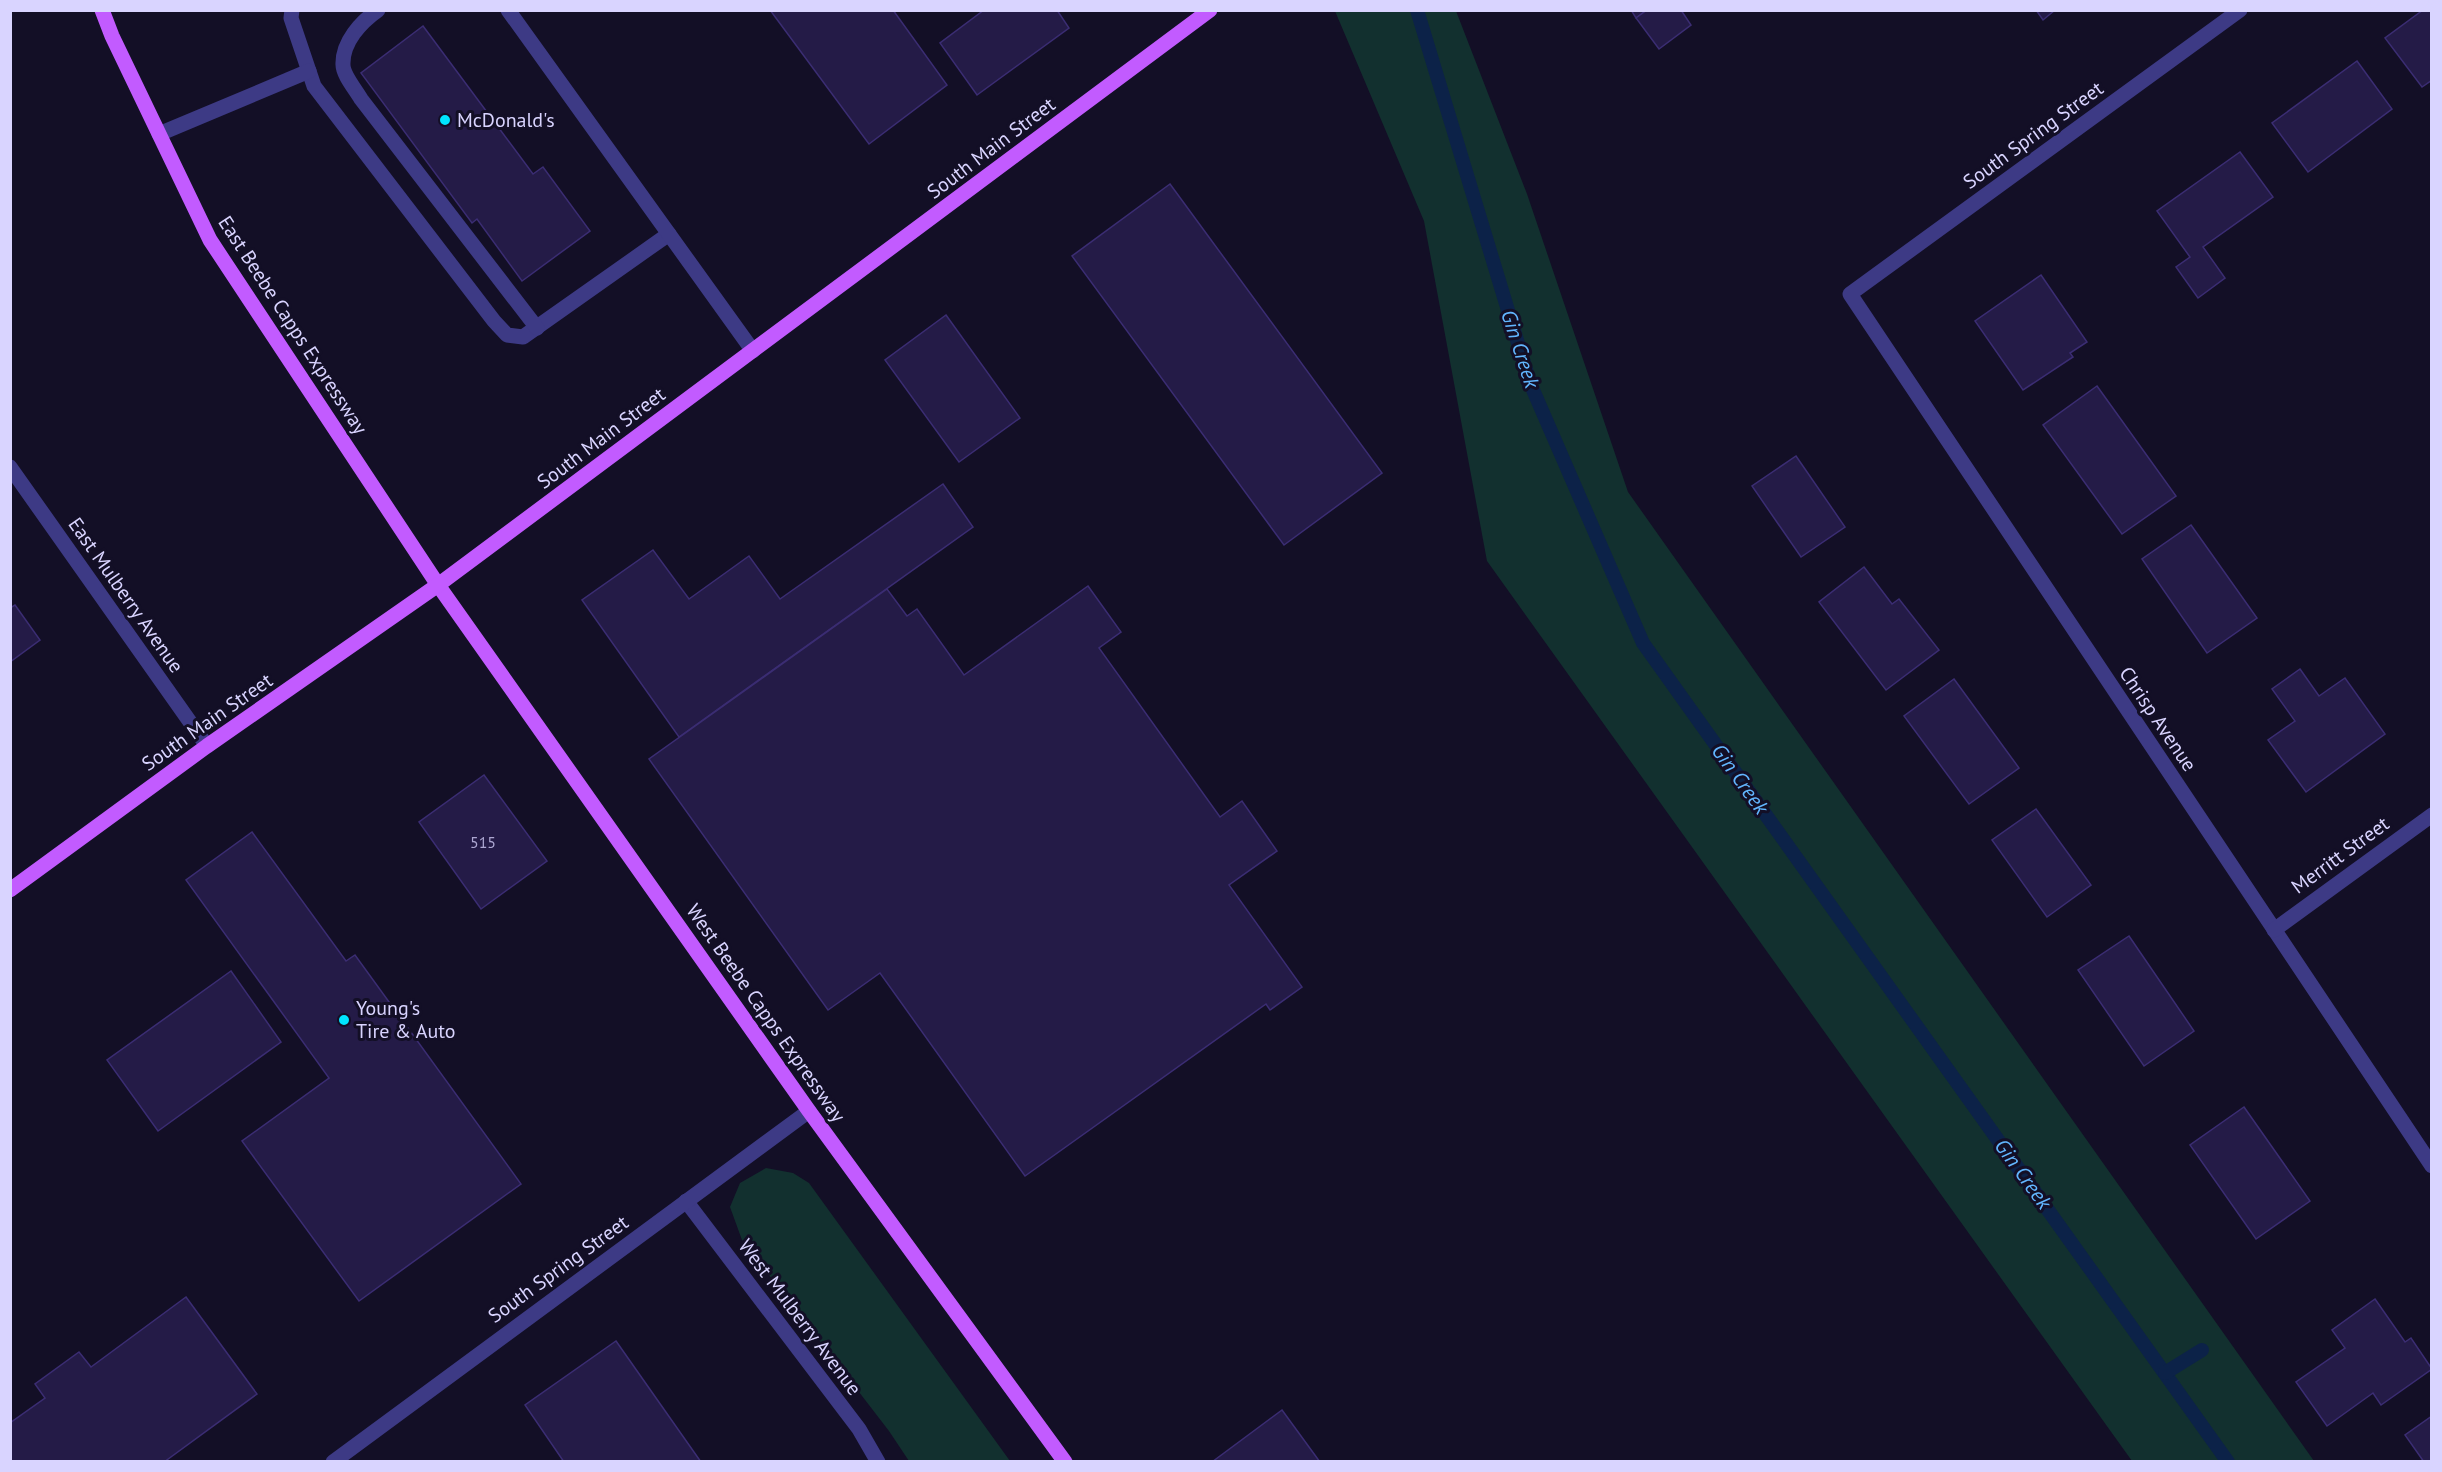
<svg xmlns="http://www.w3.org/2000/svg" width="2442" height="1472" font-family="'PT Sans',sans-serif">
<rect width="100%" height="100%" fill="#130f26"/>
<g fill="#12302f">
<path d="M1335,11H1456L1527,194L1628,492L2314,1461H2132L1487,561L1424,221Z"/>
<path d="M766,1168L793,1173L809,1183L1010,1461H909L889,1431L742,1240L730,1207L740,1183Z"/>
</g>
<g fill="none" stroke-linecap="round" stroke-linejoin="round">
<g stroke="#0c2248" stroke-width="14">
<path d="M1417,10L1530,383L1643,643L2228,1462"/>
<path d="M2165,1373L2202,1350"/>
</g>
</g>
<g fill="#241b47" stroke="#3b2d73" stroke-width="1.5">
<path d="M770,10H893L947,85L869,144Z"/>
<path d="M984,10H1057L1069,28L977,95L940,43Z"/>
<path d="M1631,10H1647L1636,18Z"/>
<path d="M1647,10H1681L1691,25L1659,49L1636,18Z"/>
<path d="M2036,10H2055L2043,20Z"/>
<path d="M2423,10H2432V80L2422,87L2385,38Z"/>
<path d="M423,26L533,174L543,167L590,231L522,281L477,219L472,223L361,73Z"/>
<path d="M2357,61L2392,109L2308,172L2272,123Z"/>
<path d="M2240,152L2273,197L2203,247L2225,278L2198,298L2176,267L2190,257L2157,211Z"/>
<path d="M1170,184L1382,473L1284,545L1072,256Z"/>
<path d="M2041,275L2087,342L2070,353L2073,357L2023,390L1975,321Z"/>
<path d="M946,315L1020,418L959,462L885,360Z"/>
<path d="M2097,386L2176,496L2122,534L2043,425Z"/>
<path d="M1796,456L1845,527L1801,557L1752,486Z"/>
<path d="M943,484L973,527L679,737L582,600L653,550L689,599L749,556L780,599Z"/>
<path d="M2191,525L2257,618L2207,653L2142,559Z"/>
<path d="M1864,567L1892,604L1899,599L1939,650L1886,690L1819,602Z"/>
<path d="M1088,586L1121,632L1099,648L1220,817L1242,801L1277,851L1229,885L1302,987L1270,1010L1266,1004L1025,1176L880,973L828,1010L649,759L887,589L907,616L917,609L964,675Z"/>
<path d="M15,605L40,640L10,662V608Z"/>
<path d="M2300,669L2319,696L2345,678L2385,734L2306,792L2268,740L2295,721L2272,689Z"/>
<path d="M1954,679L2019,768L1969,804L1904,716Z"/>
<path d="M484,775L547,861L481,909L419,822Z"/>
<path d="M2036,809L2091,885L2047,917L1992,840Z"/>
<path d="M252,832L346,961L355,955L521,1184L359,1301L242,1141L329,1078L186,880Z"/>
<path d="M2129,936L2194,1031L2144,1066L2078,970Z"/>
<path d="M231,971L281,1042L158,1131L107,1060Z"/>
<path d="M2244,1107L2310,1201L2256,1239L2190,1145Z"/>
<path d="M186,1297L257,1394L164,1462H10V1423L45,1398L35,1384L79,1352L91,1367Z"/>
<path d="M2375,1299L2405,1342L2411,1338L2432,1369L2381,1405L2373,1393L2327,1426L2296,1382L2345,1348L2332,1330Z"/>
<path d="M616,1341L701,1462H564L525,1405Z"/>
<path d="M1282,1410L1320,1462H1212Z"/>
<path d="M2432,1416V1462H2424L2405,1435Z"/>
</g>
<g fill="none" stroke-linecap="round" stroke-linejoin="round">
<g stroke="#3d3a85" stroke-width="15">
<path d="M292,10L291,18L314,86L494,321L507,335L523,337L669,234"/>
<path d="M378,10C361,22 342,42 343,65C343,75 356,90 361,99L537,328"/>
<path d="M508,10L753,351"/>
<path d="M159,134L309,71"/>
</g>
<g stroke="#3d3a85" stroke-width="15">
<path d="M2240,10L1850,294L2432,1166"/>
<path d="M10,467L207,746"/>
<path d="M2274,930L2432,815"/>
<path d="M686,1201L859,1429L878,1462"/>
<path d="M333,1462L809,1111"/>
</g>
<g stroke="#c25bff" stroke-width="15">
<path d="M102,10L112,36L210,240L438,585L809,1111L1065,1462"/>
<path d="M10,890L207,746L438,585L1210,10"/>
</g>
</g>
<g fill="#00e5ff" stroke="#130f26" stroke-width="2">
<circle cx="445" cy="120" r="6"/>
<circle cx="344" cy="1020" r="6"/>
</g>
<g text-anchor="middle" stroke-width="6" stroke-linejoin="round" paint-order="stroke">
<g font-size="16" fill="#aca6d1">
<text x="483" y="848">515</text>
</g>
<g font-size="20" fill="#d9d4ff" stroke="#130f26" text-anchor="start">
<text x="457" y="127">McDonald's</text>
<text x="356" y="1015">Young's<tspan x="356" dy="23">Tire &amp; Auto</tspan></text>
</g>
<g font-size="20" fill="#d9d4ff" stroke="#130f26">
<text transform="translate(2033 135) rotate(-36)" y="7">South Spring Street</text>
<text transform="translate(991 148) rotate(-37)" y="7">South Main Street</text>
<text transform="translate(293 325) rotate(57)" y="7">East Beebe Capps Expressway</text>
<text transform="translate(601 438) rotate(-37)" y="7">South Main Street</text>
<text transform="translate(126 595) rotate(55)" y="7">East Mulberry Avenue</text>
<text transform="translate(2158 719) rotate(56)" y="7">Chrisp Avenue</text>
<text transform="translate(207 722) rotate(-35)" y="7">South Main Street</text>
<text transform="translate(2340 855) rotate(-36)" y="7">Merritt Street</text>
<text transform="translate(766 1013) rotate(55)" y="7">West Beebe Capps Expressway</text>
<text transform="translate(558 1269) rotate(-36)" y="7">South Spring Street</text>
<text transform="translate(800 1317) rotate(53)" y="7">West Mulberry Avenue</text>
</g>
<g font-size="21" font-style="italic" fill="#62b6ff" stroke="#130f26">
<text transform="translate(1520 349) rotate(72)" y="7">Gin Creek</text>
<text transform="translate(1740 779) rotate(54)" y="7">Gin Creek</text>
<text transform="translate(2023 1174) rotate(54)" y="7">Gin Creek</text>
</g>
</g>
<rect width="2442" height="1472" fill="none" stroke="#d9d4ff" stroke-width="24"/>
</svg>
